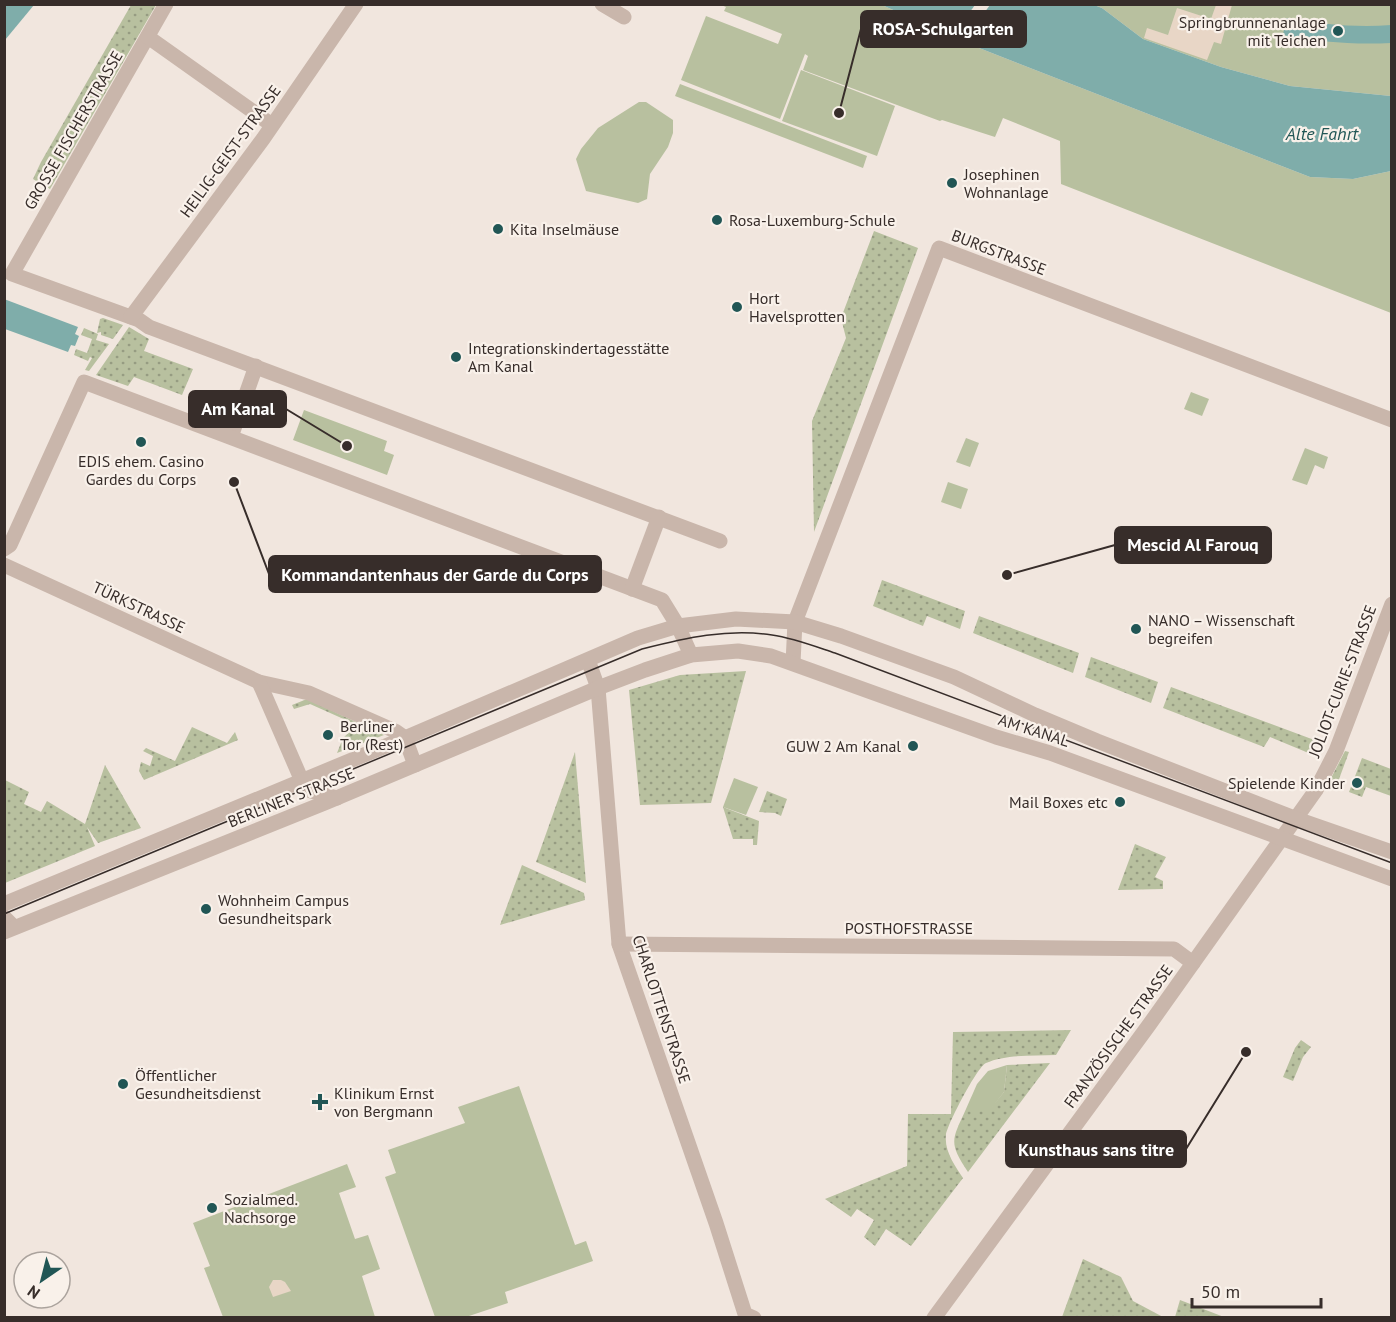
<svg xmlns="http://www.w3.org/2000/svg" width="1396" height="1322" font-family="'PT Sans',sans-serif">
<defs>
<pattern id="grass-dots" width="8" height="8" patternUnits="userSpaceOnUse" patternTransform="scale(1.5)"><rect width="8" height="8" fill="#b8c09f"/><path d="M2 2h.1M6 6h.1" fill="none" stroke="#969c82" stroke-width="1.8" stroke-linecap="round"/></pattern>
</defs>
<rect width="100%" height="100%" fill="#f1e6de"/>
<g fill="url(#grass-dots)">
<path d="M131,5H156L50,189L33,179L41,162Z"/>
<path d="M874,231L918,248L814,532L812,421L846,338L841,318Z"/>
<path d="M103,318L123,325L113,339L101,335V332L97,333L100,319Z"/>
<path d="M129,327L149,339L144,351L193,369L182,395L134,377L128,386L96,375Z"/>
<path d="M84,328L98,334L96,340L109,344L89,371L85,370L92,358L90,357L88,361L74,355L76,349L87,353L92,339L81,335Z"/>
<path d="M882,580L965,611L960,629L927,616L923,626L873,606Z"/>
<path d="M979,616L1079,653L1073,673L973,633Z"/>
<path d="M1091,657L1158,682L1151,703L1085,677Z"/>
<path d="M746,671L711,803L640,805L629,690L680,675Z"/>
<path d="M1171,687L1317,741L1311,754L1270,737L1264,747L1163,708Z"/>
<path d="M307,699L384,735L337,753L343,738L357,725L310,704L294,709L292,705Z"/>
<path d="M192,727L227,743L235,732L238,740L144,780L139,771L141,762L150,766L153,756L143,751L146,748L175,761Z"/>
<path d="M1345,751L1349,752L1335,790H1332L1329,788V782Z"/>
<path d="M575,752L586,883L536,862Z"/>
<path d="M1362,758L1391,769V796L1366,787L1362,797L1349,792Z"/>
<path d="M105,765L141,828L98,843L87,827L95,846L5,883V780L29,792L24,804L41,812L47,801L85,824Z"/>
<path d="M767,791L787,799L781,816L775,813L759,812Z"/>
<path d="M723,807L759,821L757,845H753V839H733Z"/>
<path d="M1135,844L1166,857L1155,877L1163,881V889L1118,890Z"/>
<path d="M522,865L584,893L585,900L500,925Z"/>
<path d="M1071,1030L1056,1055C1034,1056 1006,1054 986,1063C977,1067 947,1125 946,1135C944,1151 955,1166 963,1178L911,1246L886,1229L875,1246L864,1237L874,1220L857,1209L851,1217L825,1199L907,1166L908,1114H951L953,1032Z"/>
<path d="M1301,1040L1311,1047L1303,1057L1293,1081L1283,1077L1295,1048Z"/>
<path d="M1050,1063L968,1172C948,1142 952,1140 966,1109H990L1004,1092L1007,1065Z"/>
<path d="M1083,1259L1121,1277L1133,1301L1163,1317H1062Z"/>
<path d="M1180,1300L1224,1317H1175Z"/>
</g>
<g fill="#b8c09f">
<path d="M721,5H882L974,46L1310,177L1353,179L1391,171V313L1061,184L1060,141L1003,118L995,137L942,120L940,121L803,70L808,56L805,54L780,119L681,80L706,16L778,44L782,34L724,11L726,7Z"/>
<path d="M1094,5H1391V96L1290,86L1221,67L1143,39L1102,8Z"/>
<path d="M801,70L895,106L877,156L782,121Z"/>
<path d="M680,84L867,156L863,168L675,96Z"/>
<path d="M639,102H646L673,120V133L668,147L650,174L647,199L638,203L586,191L576,159L581,149L598,128Z"/>
<path d="M1191,392L1209,399L1202,416L1184,409Z"/>
<path d="M304,410L387,441L384,451L394,455L387,475L293,440Z"/>
<path d="M966,438L979,443L970,467L956,462Z"/>
<path d="M1305,448L1328,457L1324,469L1315,465L1307,485L1292,480Z"/>
<path d="M948,482L968,489L961,509L941,502Z"/>
<path d="M734,778L758,787L746,815L723,807Z"/>
<path d="M1007,1065L1004,1092L991,1109H966L977,1084L988,1071Z"/>
<path d="M519,1086L575,1245L586,1241L593,1261L505,1292L508,1303L466,1317H435L385,1177L396,1173L388,1150L465,1123L458,1107Z"/>
<path d="M347,1164L356,1187L339,1193L355,1239L368,1235L380,1269L362,1276L375,1317H223L204,1268L210,1266L193,1223Z"/>
</g>
<g fill="#e8d6c6">
<path d="M1216,5H1232L1221,44L1214,42L1207,60L1144,38L1147,28L1168,35L1177,8L1211,19Z"/>
<path d="M273,1280H281L285,1282L291,1291L273,1297L269,1287Z"/>
</g>
<g fill="#7fadaa">
<path d="M5,4L34,5L5,40L4,5Z"/>
<path d="M882,5H1094L1102,8L1143,39L1221,67L1290,86L1391,96V171L1353,179L1310,177L974,46Z"/>
<path d="M1286,18C1321,24 1356,28 1391,25V43C1355,45 1319,42 1283,35Z"/>
<path d="M4,299L78,327L75,334L79,336L75,346L71,345L68,352L5,329Z"/>
</g>
<path fill="#f1e6de" d="M975,5H990L961,44L950,39Z"/>
<g fill="none" stroke-linecap="round" stroke-linejoin="round">
<g stroke="#c9b6ab" stroke-width="15">
<path d="M166,4L12,274L139,320L149,327L720,541"/>
<path d="M602,4L624,17"/>
<path d="M148,37L272,125"/>
<path d="M131,317L263,139L356,4"/>
<path d="M231,437L256,366"/>
<path d="M4,549L10,545L84,382L662,600L678,626"/>
<path d="M4,565L259,682L309,693L395,731L405,738L415,765"/>
<path d="M632,589L659,517"/>
<path d="M588,660L598,688L619,944L716,1223L745,1314L754,1318"/>
<path d="M793,663L795,622L939,248L1392,420"/>
<path d="M259,682L302,781L311,791L337,798"/>
<path d="M4,917L14,927"/>
<path d="M619,944L1174,949L1193,963"/>
<path d="M934,1318L1149,1025L1316,790L1336,751L1392,604"/>
</g>
<g stroke="#c9b6ab" stroke-width="15">
<path d="M678,626L691,655"/>
<path d="M4,904L405,738L638,638L678,626L736,619L795,622L841,636L954,677L1035,715L1097,741L1297,819L1392,852"/>
<path d="M4,932L327,802L598,688L645,670L691,655L738,651L771,656L996,737L1050,753L1392,879"/>
</g>
<path stroke="#372d2a" stroke-width="1.5" d="M4,914L642,649C685,638 728,628 772,635C793,638 814,646 835,653L1392,863"/>
</g>
<g fill="#215655" stroke="#f9f1ea" stroke-width="2">
<circle cx="1338" cy="31" r="6"/>
<circle cx="952" cy="183" r="6"/>
<circle cx="717" cy="220" r="6"/>
<circle cx="498" cy="229" r="6"/>
<circle cx="737" cy="307" r="6"/>
<circle cx="456" cy="357" r="6"/>
<circle cx="141" cy="442" r="6"/>
<circle cx="1136" cy="629" r="6"/>
<circle cx="328" cy="735" r="6"/>
<circle cx="913" cy="746" r="6"/>
<circle cx="1357" cy="783" r="6"/>
<circle cx="1120" cy="802" r="6"/>
<circle cx="206" cy="909" r="6"/>
<circle cx="123" cy="1084" r="6"/>
<path d="M317 1093h6v6h6v6h-6v6h-6v-6h-6v-6h6z"/>
<circle cx="212" cy="1208" r="6"/>
</g>
<g text-anchor="middle" stroke-width="4.5" stroke-linejoin="round" paint-order="stroke">
<g font-size="16" fill="#372d2a" stroke="#f9f1ea" text-anchor="start">
<text x="1326" y="28" text-anchor="end">Springbrunnenanlage<tspan x="1326" dy="18">mit Teichen</tspan></text>
<text x="964" y="180">Josephinen<tspan x="964" dy="18">Wohnanlage</tspan></text>
<text x="729" y="226">Rosa-Luxemburg-Schule</text>
<text x="510" y="235">Kita Inselmäuse</text>
<text x="749" y="304">Hort<tspan x="749" dy="18">Havelsprotten</tspan></text>
<text x="468" y="354">Integrationskindertagesstätte<tspan x="468" dy="18">Am Kanal</tspan></text>
<text x="141" y="467" text-anchor="middle">EDIS ehem. Casino<tspan x="141" dy="18">Gardes du Corps</tspan></text>
<text x="1148" y="626">NANO – Wissenschaft<tspan x="1148" dy="18">begreifen</tspan></text>
<text x="340" y="732">Berliner<tspan x="340" dy="18">Tor (Rest)</tspan></text>
<text x="901" y="752" text-anchor="end">GUW 2 Am Kanal</text>
<text x="1345" y="789" text-anchor="end">Spielende Kinder</text>
<text x="1108" y="808" text-anchor="end">Mail Boxes etc</text>
<text x="218" y="906">Wohnheim Campus<tspan x="218" dy="18">Gesundheitspark</tspan></text>
<text x="135" y="1081">Öffentlicher<tspan x="135" dy="18">Gesundheitsdienst</tspan></text>
<text x="334" y="1099">Klinikum Ernst<tspan x="334" dy="18">von Bergmann</tspan></text>
<text x="224" y="1205">Sozialmed.<tspan x="224" dy="18">Nachsorge</tspan></text>
</g>
<g font-size="16" fill="#372d2a" stroke="#f9f1ea">
<text transform="translate(73 130) rotate(-60)" y="6">GROSSE FISCHERSTRASSE</text>
<text transform="translate(230 151) rotate(-54)" y="6">HEILIG-GEIST-STRASSE</text>
<text transform="translate(999 252) rotate(21)" y="6">BURGSTRASSE</text>
<text transform="translate(139 607) rotate(25)" y="6">TÜRKSTRASSE</text>
<text transform="translate(1342 681) rotate(-69)" y="6">JOLIOT-CURIE-STRASSE</text>
<text transform="translate(1034 730) rotate(18)" y="6">AM KANAL</text>
<text transform="translate(291 797) rotate(-22)" y="6">BERLINER STRASSE</text>
<text x="909" y="934">POSTHOFSTRASSE</text>
<text transform="translate(662 1009) rotate(72)" y="6">CHARLOTTENSTRASSE</text>
<text transform="translate(1118 1036) rotate(-54)" y="6">FRANZÖSISCHE STRASSE</text>
</g>
<g font-size="18" font-style="italic" fill="#215655" stroke="#f9f1ea">
<text x="1322" y="140">Alte Fahrt</text>
</g>
</g>
<path fill="none" stroke="#372d2a" stroke-width="2" d="M839 113L861 29M347 446L286 409M1007 575L1115 545M234 482L269 574M1246 1052L1186 1149"/>
<g fill="#372d2a" stroke="#f9f1ea" stroke-width="2">
<circle cx="839" cy="113" r="6"/>
<circle cx="347" cy="446" r="6"/>
<circle cx="1007" cy="575" r="6"/>
<circle cx="234" cy="482" r="6"/>
<circle cx="1246" cy="1052" r="6"/>
</g>
<g fill="#372d2a" stroke="#372d2a" stroke-width="2">
<rect x="861" y="11" width="165" height="36" rx="6"/>
<rect x="189" y="391" width="97" height="36" rx="6"/>
<rect x="1115" y="527" width="156" height="36" rx="6"/>
<rect x="269" y="556" width="332" height="36" rx="6"/>
<rect x="1006" y="1131" width="180" height="36" rx="6"/>
</g>
<g font-size="18" text-anchor="middle" font-weight="bold" fill="#fff">
<text x="943" y="35">ROSA-Schulgarten</text>
<text x="238" y="415">Am Kanal</text>
<text x="1193" y="551">Mescid Al Farouq</text>
<text x="435" y="581">Kommandantenhaus der Garde du Corps</text>
<text x="1096" y="1156">Kunsthaus sans titre</text>
</g>
<rect width="1396" height="1322" fill="none" stroke="#372d2a" stroke-width="12"/>
<g transform="translate(42 1280) rotate(215)"><circle r="28" fill="#f9f1ea" stroke="#aba39d" stroke-width="1.5"/>
<path d="M0-4.5L10 22L0 15L-10 22Z" fill="#215655"/>
<text y="-9" font-size="16" font-weight="bold" text-anchor="middle" fill="#372d2a">N</text>
</g>
<path d="M1192 1298v9h129v-9" fill="none" stroke="#372d2a" stroke-width="3"/>
<text x="1201" y="1298" font-size="18" fill="#372d2a" stroke="#f9f1ea" stroke-width="4.5" paint-order="stroke">50 m</text>
</svg>
